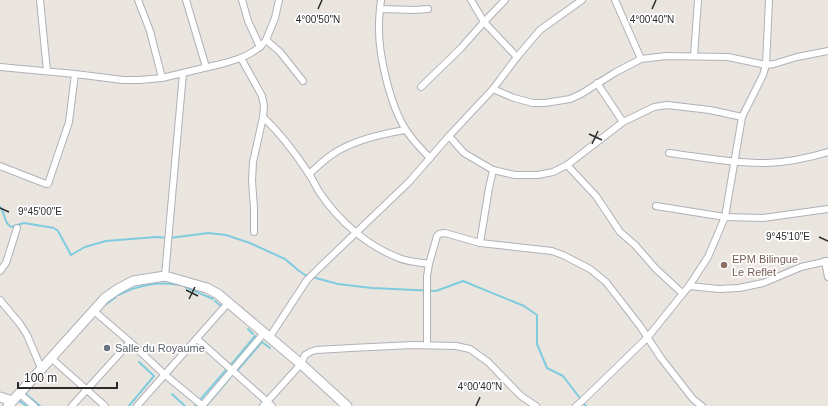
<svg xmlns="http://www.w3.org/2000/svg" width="828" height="406" font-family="Helvetica,sans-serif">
<rect width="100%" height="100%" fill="#ebe5df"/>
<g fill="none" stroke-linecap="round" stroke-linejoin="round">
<g stroke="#7fccdf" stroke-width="2">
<path d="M0,207C6,214 3,222 11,227L24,223L54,228L58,231L71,255L85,247L106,241L156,237L170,238L208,233L226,235L250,243L285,259L298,270L305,275L338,284L372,288L436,291L463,281L524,306L537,315V344L547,368L563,376L586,406"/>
<path d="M185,287L213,299"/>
<path d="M119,295C137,285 160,281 180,285"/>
<path d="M215,301L221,306"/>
<path d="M105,305L116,297"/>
<path d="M248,329L253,334"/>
<path d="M262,342L270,348"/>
<path d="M230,366L255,336"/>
<path d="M236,372L262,342"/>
<path d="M25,394L45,371"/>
<path d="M26,394L40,406"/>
<path d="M172,394L185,406"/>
<path d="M200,400L226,370"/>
<path d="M20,402V401L26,406"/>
<path d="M207,405L230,378"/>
<path d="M129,406L154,376L139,362"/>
<path d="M195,406L196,405"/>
</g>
<defs>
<g id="street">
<path d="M40,0L47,71"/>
<path d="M138,0L150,31L162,78"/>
<path d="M186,0L206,67"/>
<path d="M242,0L248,21L260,47"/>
<path d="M381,0C380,8 379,16 379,24C378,54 390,105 406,130C413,141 421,149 430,158"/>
<path d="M471,0L484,22L517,57"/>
<path d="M615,0L641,59"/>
<path d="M380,9L415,10L428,9"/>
<path d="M266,40L280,52L303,81"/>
<path d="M694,56L698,0"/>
<path d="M241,58L262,96L264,106L263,117L253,162L252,181L254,208V232"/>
<path d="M0,67L75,74L123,80H140L162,78L225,63L241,58L251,53L260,47L266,40L275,18L279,0"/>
<path d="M597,83L623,122"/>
<path d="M421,87L461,48L484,22L505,0"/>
<path d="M493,89L514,98L533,103H545L570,99L581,94L616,72L641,59L666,56L728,57L766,65L774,64L797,57L828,51"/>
<path d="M263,117C281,134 296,154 309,174C313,180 316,187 320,193C339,221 367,246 399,258C408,262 419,262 429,264"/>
<path d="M449,136L464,153L493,170L515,175H538L553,172L567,165L623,122L654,107L667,105L710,110L742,117"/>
<path d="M669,153C701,157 735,164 767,163C788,162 808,158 828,152"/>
<path d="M567,165L596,196L620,232L635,245L656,269L682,293"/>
<path d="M0,166L46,184H48L69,122L75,74"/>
<path d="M309,174C316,168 323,161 330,156C350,141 381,134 405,130"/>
<path d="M656,206L725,217L763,218L828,209"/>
<path d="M480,243L489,188L493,170"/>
<path d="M825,261L828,277"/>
<path d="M0,271L6,263L17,228"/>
<path d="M165,276L183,73"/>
<path d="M689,286L719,289L739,288L763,283L801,267L828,261"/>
<path d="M0,300L20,324L27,335L41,368"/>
<path d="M94,311L130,342L164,374L203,406"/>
<path d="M269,338L307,280L318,269L409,182L449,136L493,89L517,57L540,30L582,0"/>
<path d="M197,339L272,406"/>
<path d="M427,345V276L429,264L437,236L439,234L445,233L480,243L552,251L563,255L590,269L606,282L640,326L661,358L693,399L702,406"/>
<path d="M51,358L105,406"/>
<path d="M19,393L34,406"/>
<path d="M72,406L130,342"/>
<path d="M137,406L228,303"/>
<path d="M202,406L264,333"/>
<path d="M263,406L301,364L305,355L310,352L316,350L351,348L413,345L456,346L470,349L488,362L521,396L536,406"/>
<path d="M576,406L582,401L647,338L689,286L708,257L725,217L742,117L763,75L766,65L769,0"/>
</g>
<g id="secondary">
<path d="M0,397L12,401"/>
<path d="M8,406L105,298L118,289L133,281L165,276L207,288L218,294L301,364L347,406"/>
</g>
</defs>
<use href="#street" stroke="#afb1b9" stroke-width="8"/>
<use href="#secondary" stroke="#afb1b9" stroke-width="11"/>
<use href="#street" stroke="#fff" stroke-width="6"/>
<use href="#secondary" stroke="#fff" stroke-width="9"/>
</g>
<path fill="none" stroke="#2b2b2b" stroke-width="1.5" d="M318,9L322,0M652,9L656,0M589,134L602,140M592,144L598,131M0,208L9,212M819,237L828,241M186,290L198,296M189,299L195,287M476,406L480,397"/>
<circle fill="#8d6e63" stroke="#fff" stroke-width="1.5" cx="724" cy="265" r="4"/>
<circle fill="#6b7280" stroke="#fff" stroke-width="1.5" cx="107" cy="348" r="4"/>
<g text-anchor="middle" stroke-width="3.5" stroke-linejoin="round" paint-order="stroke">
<g font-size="11" fill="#785e54" stroke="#fff" text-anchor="start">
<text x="732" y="263">EPM Bilingue<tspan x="732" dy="13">Le Reflet</tspan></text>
</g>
<g font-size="11" fill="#5b616d" stroke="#fff" text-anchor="start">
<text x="115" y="352">Salle du Royaume</text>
</g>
</g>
<g font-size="10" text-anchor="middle" fill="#2b2b2b" stroke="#fff" stroke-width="3.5" stroke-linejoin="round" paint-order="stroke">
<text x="318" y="23">4°00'50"N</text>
<text x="652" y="23">4°00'40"N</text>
<text x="40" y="215">9°45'00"E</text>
<text x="788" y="240">9°45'10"E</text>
<text x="480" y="390">4°00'40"N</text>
</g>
<path d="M18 382v6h99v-6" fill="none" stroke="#2b2b2b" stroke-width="2"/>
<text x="24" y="382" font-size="12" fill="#2b2b2b" stroke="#ffffff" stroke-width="3" paint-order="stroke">100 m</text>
</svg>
